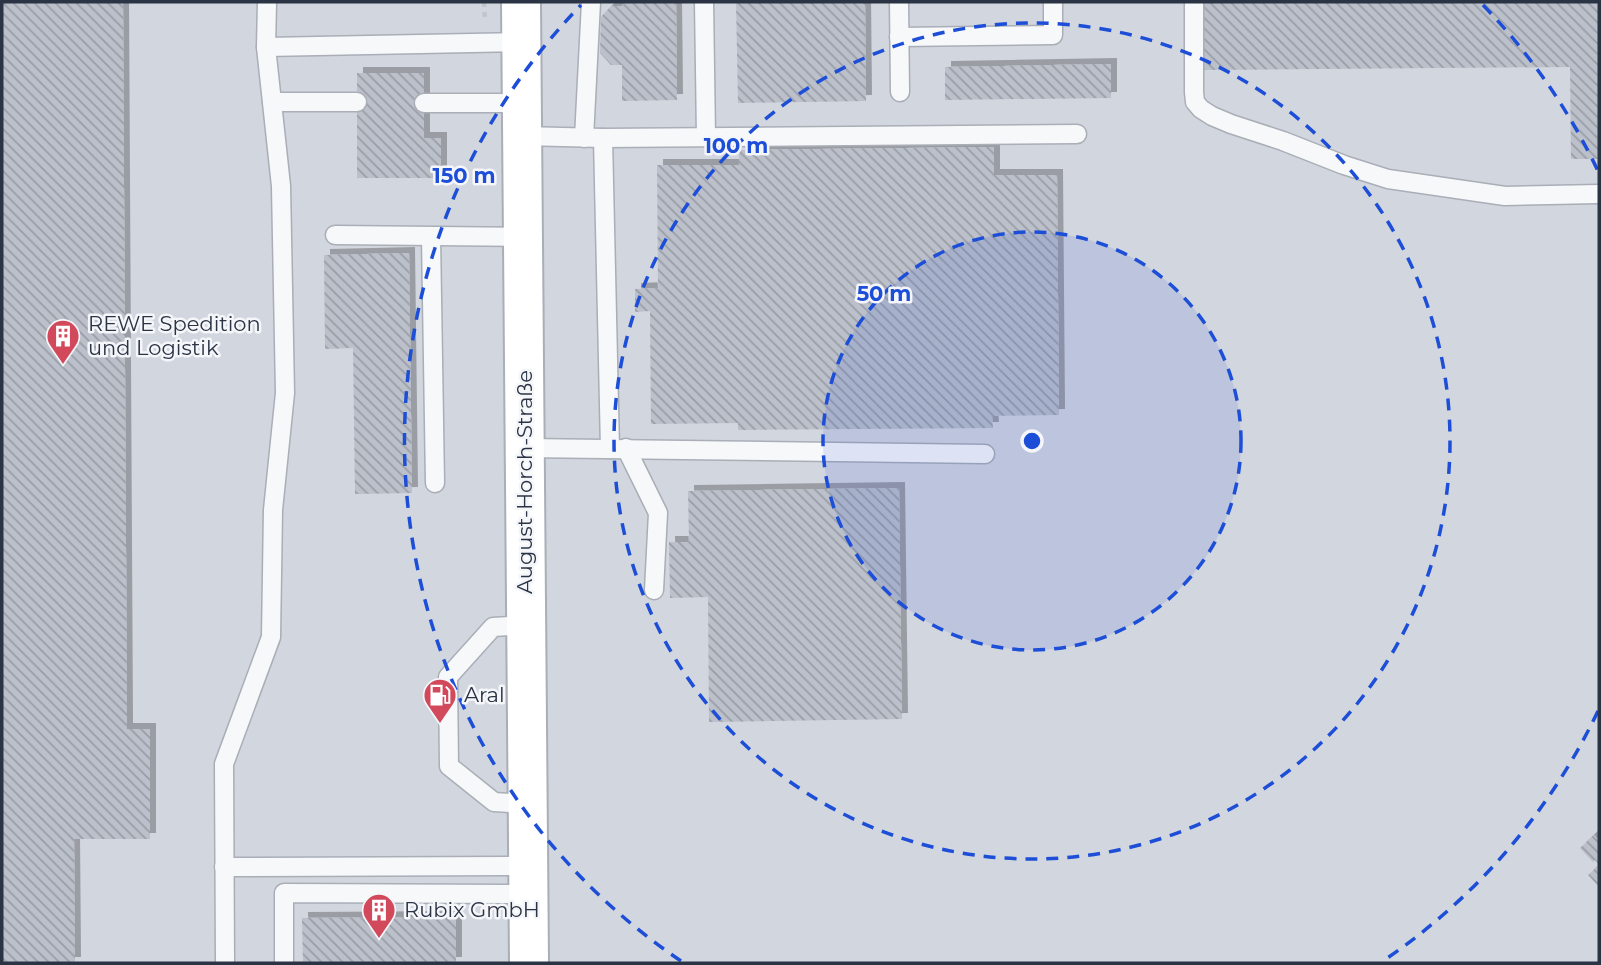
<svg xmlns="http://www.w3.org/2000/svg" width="1601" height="965" font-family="Montserrat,sans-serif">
<defs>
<pattern id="building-back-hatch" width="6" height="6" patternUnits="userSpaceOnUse" patternTransform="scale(1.75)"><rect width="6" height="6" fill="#bbc0ca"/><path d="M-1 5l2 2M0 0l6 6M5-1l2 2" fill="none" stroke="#989da6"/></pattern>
<filter id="shadow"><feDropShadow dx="6" dy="-6" stdDeviation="0" flood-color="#0004"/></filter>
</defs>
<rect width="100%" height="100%" fill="#e4e7ec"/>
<rect fill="#d2d6de" x="2" y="2" width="1597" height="961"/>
<g fill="url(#building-back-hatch)" filter="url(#shadow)">
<path d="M2,2H123L127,729H150V839H74L75,963H2Z"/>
<path d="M622,2H676L677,100L622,101V65H611L600,53L601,17L611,6H622Z"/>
<path d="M736,2H865L866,101L738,103Z"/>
<path d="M1200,2H1599V159H1571L1570,67L1201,70Z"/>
<path d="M1111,64V98L945,100V67Z"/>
<path d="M357,73H424V138H441V178H357Z"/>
<path d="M994,147V175H1057L1059,415L992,416L993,428L738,430V423L651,424L650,311L635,312V289L658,288L657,165H739V150Z"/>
<path d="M409,253L412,493L355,494L353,348L325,349L324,255Z"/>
<path d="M899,488L902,719L709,722L708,597L670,598L669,542H689L688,491Z"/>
<path d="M1594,835L1599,841V887L1588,875L1599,865L1595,860L1593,862L1580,848Z"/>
<path d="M456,917V963H303L302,918Z"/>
</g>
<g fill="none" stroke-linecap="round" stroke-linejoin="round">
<defs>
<g id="service">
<path d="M704,2L706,137"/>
<path d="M899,2L900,92"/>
<path d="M1194,2V92L1195,102L1201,109L1212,116L1231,124L1283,141L1344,165L1388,179L1505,196L1599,194"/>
<path d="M899,37L1053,35V2"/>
<path d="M266,47L521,42"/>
<path d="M272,102H357"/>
<path d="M424,103H522"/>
<path d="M522,136L603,138L1077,134"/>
<path d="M584,138L591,2"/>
<path d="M603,138L610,449"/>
<path d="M335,235L523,237"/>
<path d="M431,237L435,483"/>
<path d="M525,448L985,454"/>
<path d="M626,448L658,513L654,590"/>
<path d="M526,625L493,627L448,677L449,766L494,802L528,804"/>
<path d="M224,867L529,866"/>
<path d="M225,963L224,764L271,637L273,510L285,393L281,186L266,47L267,2"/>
<path d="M284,963V893L529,894"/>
</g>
<path id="secondary" d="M521,2L529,963"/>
</defs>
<use href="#service" stroke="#a9aeb7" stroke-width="21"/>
<use href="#secondary" stroke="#a9aeb7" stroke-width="42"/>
<path stroke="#c2c5cb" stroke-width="4.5" stroke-dasharray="5 5" stroke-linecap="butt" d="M484,2L485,22"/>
<use href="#service" stroke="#f7f8fa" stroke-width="18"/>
<use href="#secondary" stroke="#fff" stroke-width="38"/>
</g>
<circle cx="1032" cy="441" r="209" fill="#1d4ed8" fill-opacity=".12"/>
<g fill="none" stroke="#1d4ed8" stroke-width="3.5" stroke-dasharray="12 9">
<circle cx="1032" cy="441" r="209"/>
<circle cx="1032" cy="441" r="418"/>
<path d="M1598 711A627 627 0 0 1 1383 961M681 961A627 627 0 0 1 581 5M1483 5A627 627 0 0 1 1598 171"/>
</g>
<defs>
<symbol id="building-pin" viewBox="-11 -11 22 30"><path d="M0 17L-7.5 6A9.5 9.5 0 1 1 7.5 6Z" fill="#d1495b" stroke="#f4f6f9"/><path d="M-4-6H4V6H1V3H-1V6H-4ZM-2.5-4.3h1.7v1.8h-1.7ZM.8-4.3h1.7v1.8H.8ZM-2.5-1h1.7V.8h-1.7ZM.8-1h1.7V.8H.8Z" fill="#fff"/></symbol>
<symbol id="fuel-pin" viewBox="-11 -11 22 30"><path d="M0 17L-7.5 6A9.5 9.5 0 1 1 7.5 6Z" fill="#d1495b" stroke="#f4f6f9"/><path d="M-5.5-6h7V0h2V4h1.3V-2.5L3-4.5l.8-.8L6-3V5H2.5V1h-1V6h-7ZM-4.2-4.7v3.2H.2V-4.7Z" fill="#fff"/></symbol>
</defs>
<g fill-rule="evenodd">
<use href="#building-pin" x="44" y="317" width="38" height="52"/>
<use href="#fuel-pin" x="421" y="676" width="38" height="52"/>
<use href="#building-pin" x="360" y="891" width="38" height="52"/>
</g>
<g text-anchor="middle" stroke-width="5" stroke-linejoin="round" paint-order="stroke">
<g font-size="21" fill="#2b3445" stroke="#f4f6f9" text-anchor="start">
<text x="88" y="331">REWE Spedition<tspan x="88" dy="24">und Logistik</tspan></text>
<text x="464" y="702">Aral</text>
<text x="404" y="917">Rubix GmbH</text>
</g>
<g font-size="21" fill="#2b3445" stroke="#f4f6f9">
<text transform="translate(525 482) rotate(-90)" y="7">August-Horch-Straße</text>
</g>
</g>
<circle cx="1032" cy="441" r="10" fill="#1d4ed8" stroke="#f4f6f9" stroke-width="3.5"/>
<g font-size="21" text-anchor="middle" font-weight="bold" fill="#1d4ed8" stroke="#f4f6f9" stroke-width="5" stroke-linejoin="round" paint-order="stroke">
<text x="736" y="153">100 m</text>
<text x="464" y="183">150 m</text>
<text x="884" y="301">50 m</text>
</g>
<rect width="1601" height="965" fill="none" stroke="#2b3445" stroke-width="7"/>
</svg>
